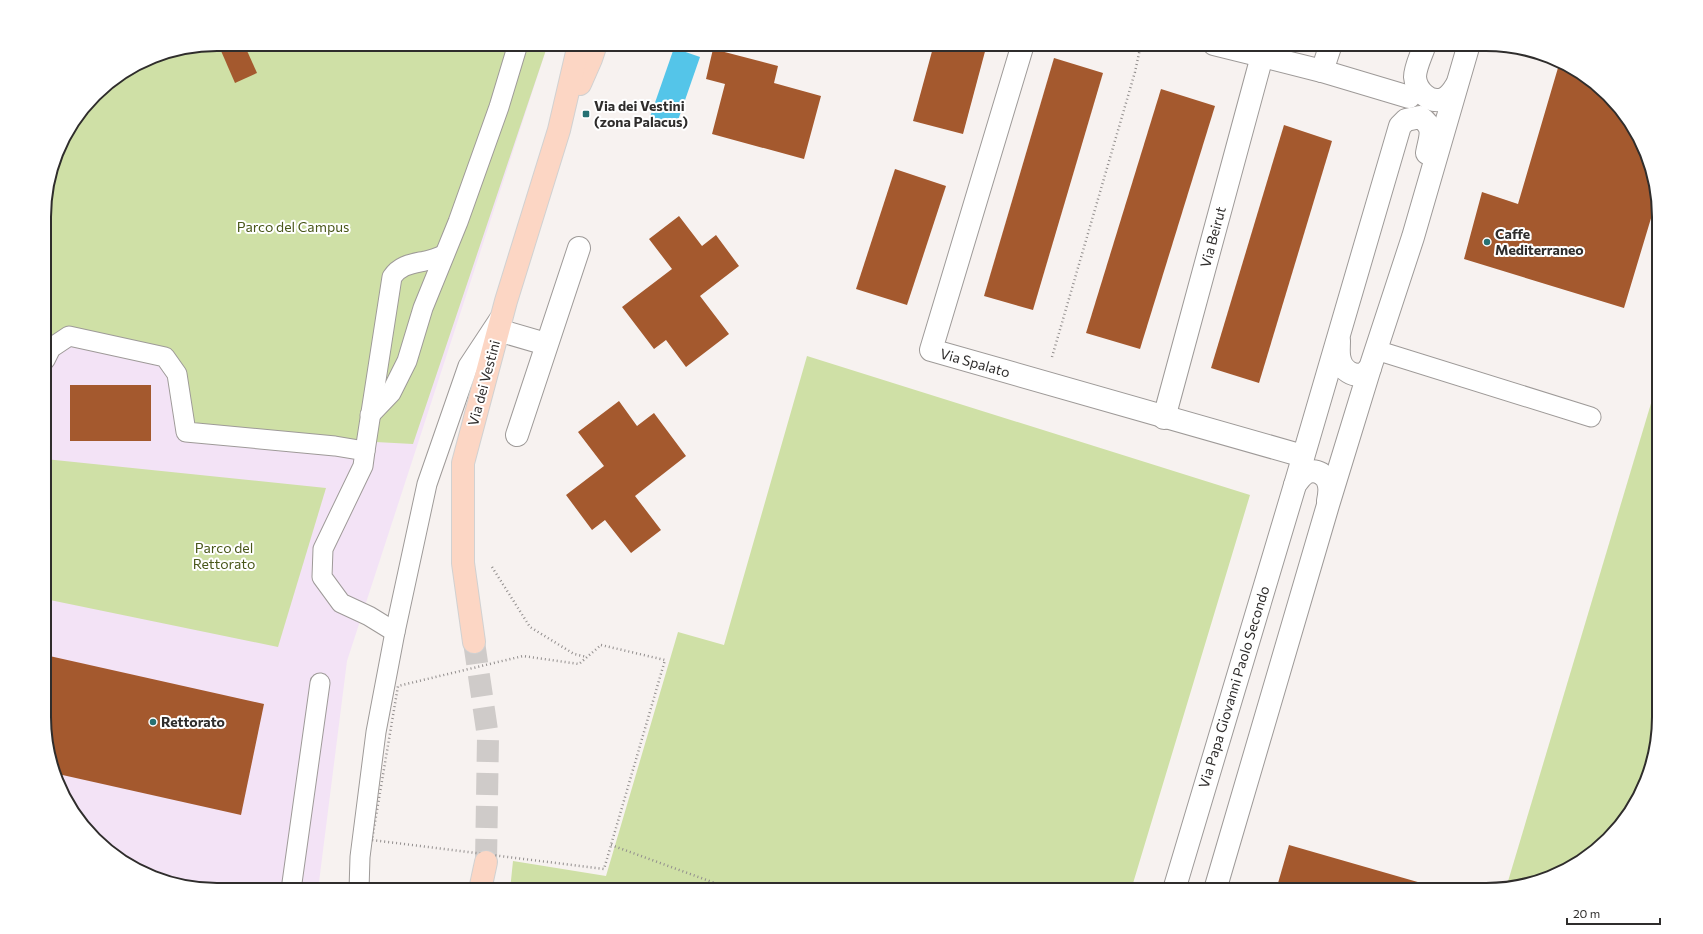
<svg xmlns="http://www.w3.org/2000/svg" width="1703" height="934" font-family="Commissioner,sans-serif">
<rect width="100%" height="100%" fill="#f7f2f0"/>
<path fill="#f3e3f6" d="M217,44H548L347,661L318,890H217L141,872L103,847L73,813L46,739L44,206L62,140L103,87L151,57Z"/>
<g fill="#cfe0a6">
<path d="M217,44H548L413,444L186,432L165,357L70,336L45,367L44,206L62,141L103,87L151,57Z"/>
<path d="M807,356L1250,495L1131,890H510L513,861L606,876L678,632L724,645Z"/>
<path d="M1658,380L1659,717L1641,793L1616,831L1582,861L1541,881L1506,888Z"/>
<path d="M45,459L326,488L278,647L45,599Z"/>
</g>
<path fill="#54c5e9" d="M674,48L700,57L676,126L650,117Z"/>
<g fill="#a4592e">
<path d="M218,44H244L257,73L235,83Z"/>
<path d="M934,44H987L963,134L913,121Z"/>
<path d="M713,49L778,66L774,83L821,96L804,159L712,134L725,84L706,79Z"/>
<path d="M1054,58L1103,73L1033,310L984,296Z"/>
<path d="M1560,61L1600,87L1630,121L1658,195L1624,308L1464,259L1482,192L1518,204Z"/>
<path d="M1161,89L1215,106L1140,349L1086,333Z"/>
<path d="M1284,125L1332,141L1259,383L1211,368Z"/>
<path d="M895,169L946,186L907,305L856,289Z"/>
<path d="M679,216L702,246L716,235L739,266L700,296L729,334L686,367L666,340L654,349L622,307L672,269L649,239Z"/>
<rect x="70" y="385" width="81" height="56"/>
<path d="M619,401L637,426L654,413L686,456L635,496L661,530L631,553L605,520L592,530L566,495L604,466L578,432Z"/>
<path d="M45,655L264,704L241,815L58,774L46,739Z"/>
<path d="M1289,845L1442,889V890H1276Z"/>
</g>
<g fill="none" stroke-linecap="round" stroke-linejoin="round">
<path stroke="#cfcbc9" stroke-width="22" stroke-dasharray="22 11" stroke-linecap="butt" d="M474,642L488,737L486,862"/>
<defs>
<g id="service">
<path d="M1376,350L1591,417"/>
<path d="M45,360L51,348L69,336L165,357L177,374L186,432L335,446L365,451L363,466L323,549L322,577L341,603L369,616L395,632"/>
<path d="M370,415L391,393L407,361L423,308L458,222L499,107L518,44"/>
<path d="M365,451L392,277C400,265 411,264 425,261C431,260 438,257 444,255"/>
<path d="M291,890L320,683"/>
<path d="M359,890L360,857L376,732L395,632L427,484L468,366L499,319"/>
</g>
<g id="minor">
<path d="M1023,44L931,350L1303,456"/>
<path d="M1214,44L1322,71L1409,97"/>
<path d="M1425,44C1422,54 1415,67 1415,77C1416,90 1429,104 1443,99C1449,97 1453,91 1456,86"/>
<path d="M1322,71L1331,44"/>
<path d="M498,330L546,344"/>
<path d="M1339,341C1339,347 1338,354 1340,360C1342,370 1353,377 1363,374C1365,373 1368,370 1370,368"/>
<path d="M1164,418L1262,56"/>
<path d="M517,435L579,248"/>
<path d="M1295,485L1400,126L1406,120L1420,117C1436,128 1430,136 1427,153"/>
<path d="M1174,890L1295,485C1298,481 1301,476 1306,473C1316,468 1328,475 1329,486C1330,491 1329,496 1328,501"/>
<path d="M1215,890L1328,505L1370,368L1413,237L1469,44"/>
</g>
<g id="primary">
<path d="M580,84L591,59L596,44"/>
<path d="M474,642L463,563V463L506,301L559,130L579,44"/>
<path d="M480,890L486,862"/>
</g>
</defs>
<use href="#service" stroke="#9e9a98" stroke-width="21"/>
<use href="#minor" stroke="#9e9a98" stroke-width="24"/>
<use href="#primary" stroke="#d1d1d1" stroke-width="24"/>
<g stroke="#928e8d" stroke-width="2.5" stroke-dasharray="1 3" stroke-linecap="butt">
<path d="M1052,357L1135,72L1141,44"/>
<path d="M492,567L530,627L574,654L587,657"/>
<path d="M601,645L665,660L604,869L372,840L398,686L523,656L579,664Z"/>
<path d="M611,845L734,890"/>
</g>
<use href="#service" stroke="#fff" stroke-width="19"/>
<use href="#minor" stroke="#fff" stroke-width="22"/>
<use href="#primary" stroke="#fcd6c4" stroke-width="22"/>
</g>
<g fill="#267173" stroke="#fff" stroke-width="1.5">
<rect x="582" y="110" width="8" height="8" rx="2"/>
<circle cx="1487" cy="242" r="4"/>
<circle cx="153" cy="722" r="4"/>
</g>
<g text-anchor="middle" stroke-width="4" stroke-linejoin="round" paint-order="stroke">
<g font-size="14" font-weight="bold" fill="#2f2d2c" stroke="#fff" text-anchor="start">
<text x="594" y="111">Via dei Vestini<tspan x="594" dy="16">(zona Palacus)</tspan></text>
<text x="1495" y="239">Caffe<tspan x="1495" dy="16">Mediterraneo</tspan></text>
<text x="161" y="727">Rettorato</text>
</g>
<g font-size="14" fill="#49571a" stroke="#fff">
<text x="293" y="232">Parco del Campus</text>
<text x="224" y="553">Parco del<tspan x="224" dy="16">Rettorato</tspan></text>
</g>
<g font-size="14" fill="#2f2d2c" stroke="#fff">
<text transform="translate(1213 237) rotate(-75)" y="5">Via Beirut</text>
<text transform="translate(975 363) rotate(16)" y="5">Via Spalato</text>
<text transform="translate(484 383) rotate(-75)" y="5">Via dei Vestini</text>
<text transform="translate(1234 687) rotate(-73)" y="5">Via Papa Giovanni Paolo Secondo</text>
</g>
</g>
<path d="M0 0H1703V934H0ZM217 51H1486A166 166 0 0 1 1652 217V717A166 166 0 0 1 1486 883H217A166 166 0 0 1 51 717V217A166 166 0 0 1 217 51Z" fill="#fff" fill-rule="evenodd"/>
<path fill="none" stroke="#2f2d2c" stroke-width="2" d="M217 51H1486A166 166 0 0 1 1652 217V717A166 166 0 0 1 1486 883H217A166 166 0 0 1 51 717V217A166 166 0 0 1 217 51Z"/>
<path d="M1567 918v6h93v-6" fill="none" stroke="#2f2d2c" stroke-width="2"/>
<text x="1573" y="918" font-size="12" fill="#2f2d2c" stroke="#ffffff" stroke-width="3" paint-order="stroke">20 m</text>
</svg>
